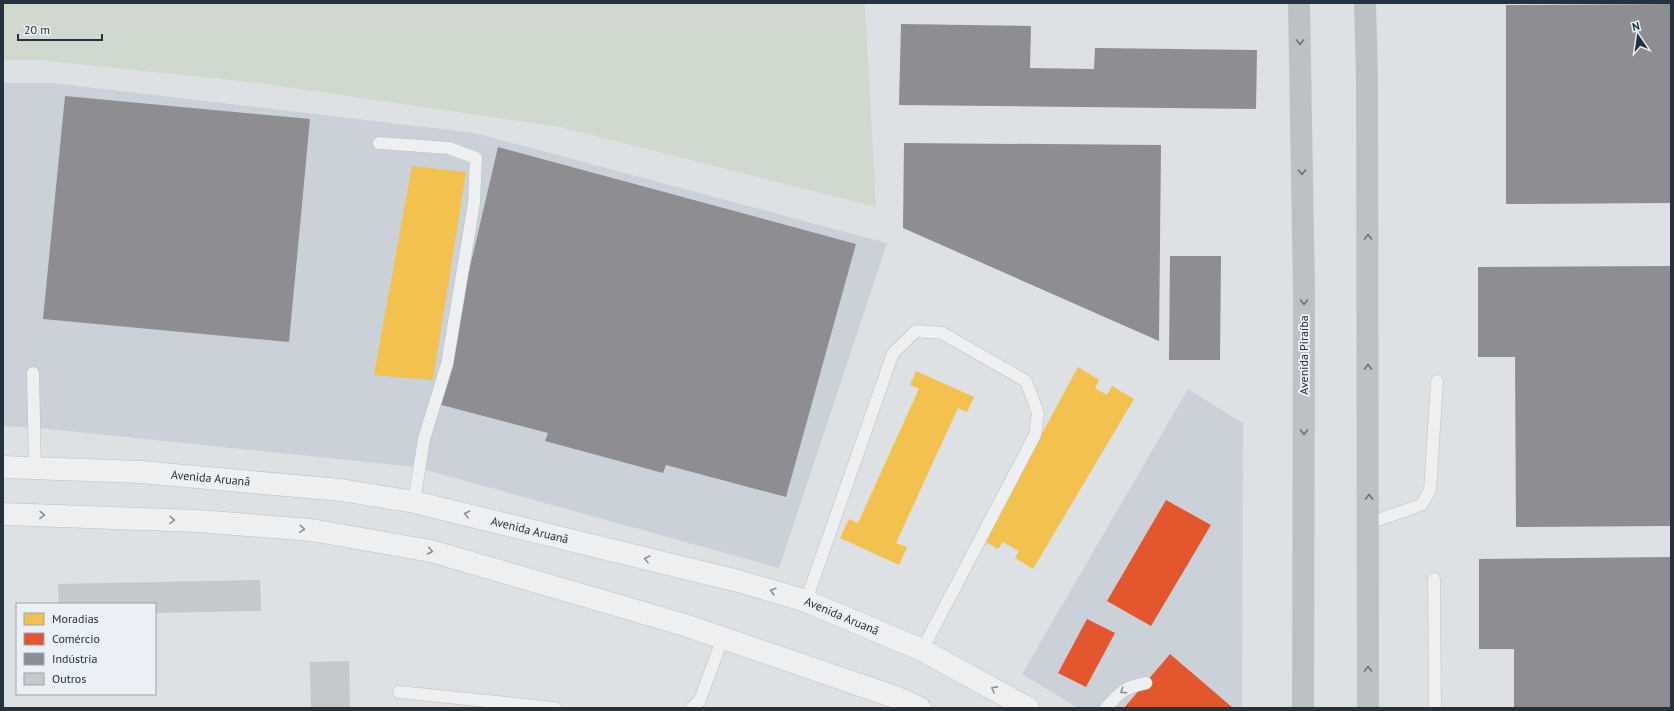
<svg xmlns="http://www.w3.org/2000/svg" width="1674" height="711" font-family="'PT Sans',sans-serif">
<rect width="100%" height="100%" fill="#dee1e4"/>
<g fill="#cbd1d8">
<path d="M3,83H53L475,133L887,243L779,568L415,467L39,428L3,426Z"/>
<path d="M1188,389L1243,423L1242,708H1078L1022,674Z"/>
</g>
<path fill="#d0d9cd" d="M3,3H865L876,207L560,127L259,83L39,60H3Z"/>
<g fill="#f2c14e">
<path d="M412,166L466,172L433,380L374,375Z"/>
<path d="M1078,367L1099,380L1095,388L1107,395L1112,386L1134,399L1033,569L1015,558L1019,551L1003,542L998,549L984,541Z"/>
<path d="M916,371L974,397L967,412L958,408L896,543L907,547L899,565L840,538L849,519L858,523L919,389L910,385Z"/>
</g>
<g fill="#e4572e">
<path d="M1166,500L1211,525L1151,626L1107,601Z"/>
<path d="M1087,619L1115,633L1086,687L1058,673Z"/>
<path d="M1170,654L1233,708H1124Z"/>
</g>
<g fill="#8d8d92">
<path d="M1671,4V203L1506,204V5Z"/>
<path d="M901,24L1031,26L1030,68L1094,69L1095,48L1257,50L1256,109L899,105Z"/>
<path d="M65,96L310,119L289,342L43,319Z"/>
<path d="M904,143L1161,145L1159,341L903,228Z"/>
<path d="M498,147L856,244L786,497L666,465L663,473L545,441L548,433L438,404Z"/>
<path d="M1170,256H1221L1220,360H1169Z"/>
<path d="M1671,266V526L1516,527L1515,357H1478V267Z"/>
<path d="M1671,557V708H1514V649H1479V559Z"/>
</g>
<g fill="#c6c9cc">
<path d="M260,580L261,611L155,613V604H59L58,584Z"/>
<path d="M349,661L350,708H311L310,662Z"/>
</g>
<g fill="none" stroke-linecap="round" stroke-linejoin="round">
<defs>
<g id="service">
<path d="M379,143L449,148L476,158L474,203L447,364L424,439L414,502"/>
<path d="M33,373L35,468"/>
<path d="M1369,523L1410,509L1422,504L1430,490L1437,381"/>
<path d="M1434,579L1435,708"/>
<path d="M806,601L893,353L916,331L942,333L1026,381L1038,413L1035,435L922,650"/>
<path d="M399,692L555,708"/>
<path d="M692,708L700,700L723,637"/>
<path d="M1106,708C1120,692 1125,687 1146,683"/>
</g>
<g id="minor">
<path id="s1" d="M3,467L141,472L341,490L414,502L738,581L806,601L922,650L1028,708"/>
<path d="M3,514L198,521L311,530L431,551L685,625L898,698L920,708"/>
</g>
</defs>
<use href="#service" stroke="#bcbfc2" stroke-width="13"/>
<use href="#minor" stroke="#bcbfc2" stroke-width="23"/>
<use href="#service" stroke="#edeff1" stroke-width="12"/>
<use href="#minor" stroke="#edeff1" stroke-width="22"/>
<g stroke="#bcc1c4" stroke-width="22">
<path d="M1299,3L1304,293L1303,708"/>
<path d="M1365,3L1367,79L1368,708"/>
</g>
</g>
<defs><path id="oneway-chevron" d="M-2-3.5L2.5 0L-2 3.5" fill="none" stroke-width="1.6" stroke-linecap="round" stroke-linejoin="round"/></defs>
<g stroke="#68727a">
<use href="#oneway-chevron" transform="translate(1300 42) rotate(89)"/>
<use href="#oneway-chevron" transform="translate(1302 172) rotate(89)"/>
<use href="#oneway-chevron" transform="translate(1368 237) rotate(-90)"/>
<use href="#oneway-chevron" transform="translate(1304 302) rotate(90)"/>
<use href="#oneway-chevron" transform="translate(1368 367) rotate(-90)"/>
<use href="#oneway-chevron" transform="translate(1304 432) rotate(90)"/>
<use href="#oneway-chevron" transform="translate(1369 497) rotate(-90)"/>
<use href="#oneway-chevron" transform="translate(1368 669) rotate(-90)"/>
</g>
<g stroke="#889098">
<use href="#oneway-chevron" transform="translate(467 514) rotate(-166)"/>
<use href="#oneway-chevron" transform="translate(42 515) rotate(2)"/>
<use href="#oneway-chevron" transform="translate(172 520) rotate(2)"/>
<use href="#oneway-chevron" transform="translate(302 529) rotate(5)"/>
<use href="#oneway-chevron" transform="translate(430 551) rotate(12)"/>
<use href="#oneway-chevron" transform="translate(647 559) rotate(-166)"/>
<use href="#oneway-chevron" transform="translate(773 591) rotate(-163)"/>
<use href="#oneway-chevron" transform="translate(994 689) rotate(-151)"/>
<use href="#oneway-chevron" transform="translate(1123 691) rotate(146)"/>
</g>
<g text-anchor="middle" stroke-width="4" stroke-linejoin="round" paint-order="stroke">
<g font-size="12" fill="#24313e" stroke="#eaf0f5">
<text transform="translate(1304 355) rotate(-90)" y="4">Avenida Piraíba</text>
<text dy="4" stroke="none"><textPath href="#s1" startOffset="208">Avenida Aruanã</textPath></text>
<text dy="4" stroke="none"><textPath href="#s1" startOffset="532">Avenida Aruanã</textPath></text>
<text dy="4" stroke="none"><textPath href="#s1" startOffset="856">Avenida Aruanã</textPath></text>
</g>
</g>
<rect width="1674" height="711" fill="none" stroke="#24313e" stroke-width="8"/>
<rect x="16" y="603" width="140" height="92" fill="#eaf0f5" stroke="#9ba4ac"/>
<rect x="24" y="613" width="20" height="12" fill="#f2c14e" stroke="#9ba4ac"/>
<text x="52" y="623" font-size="12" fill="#24313e">Moradias</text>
<rect x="24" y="633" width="20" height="12" fill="#e4572e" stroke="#9ba4ac"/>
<text x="52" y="643" font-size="12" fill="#24313e">Comércio</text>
<rect x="24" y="653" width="20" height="12" fill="#8d8d92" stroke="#9ba4ac"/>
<text x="52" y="663" font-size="12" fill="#24313e">Indústria</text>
<rect x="24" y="673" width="20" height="12" fill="#c6c9cc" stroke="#9ba4ac"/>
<text x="52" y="683" font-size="12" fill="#24313e">Outros</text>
<g transform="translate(1638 36) rotate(347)" stroke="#eaf0f5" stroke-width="3" paint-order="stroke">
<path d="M0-3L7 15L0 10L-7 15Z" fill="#24313e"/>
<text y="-6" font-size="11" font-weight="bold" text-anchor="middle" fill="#24313e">N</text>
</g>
<path d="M18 34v6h84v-6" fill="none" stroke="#24313e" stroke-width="2"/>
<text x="24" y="34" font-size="12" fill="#24313e" stroke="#eaf0f5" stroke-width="3" paint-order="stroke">20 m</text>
</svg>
